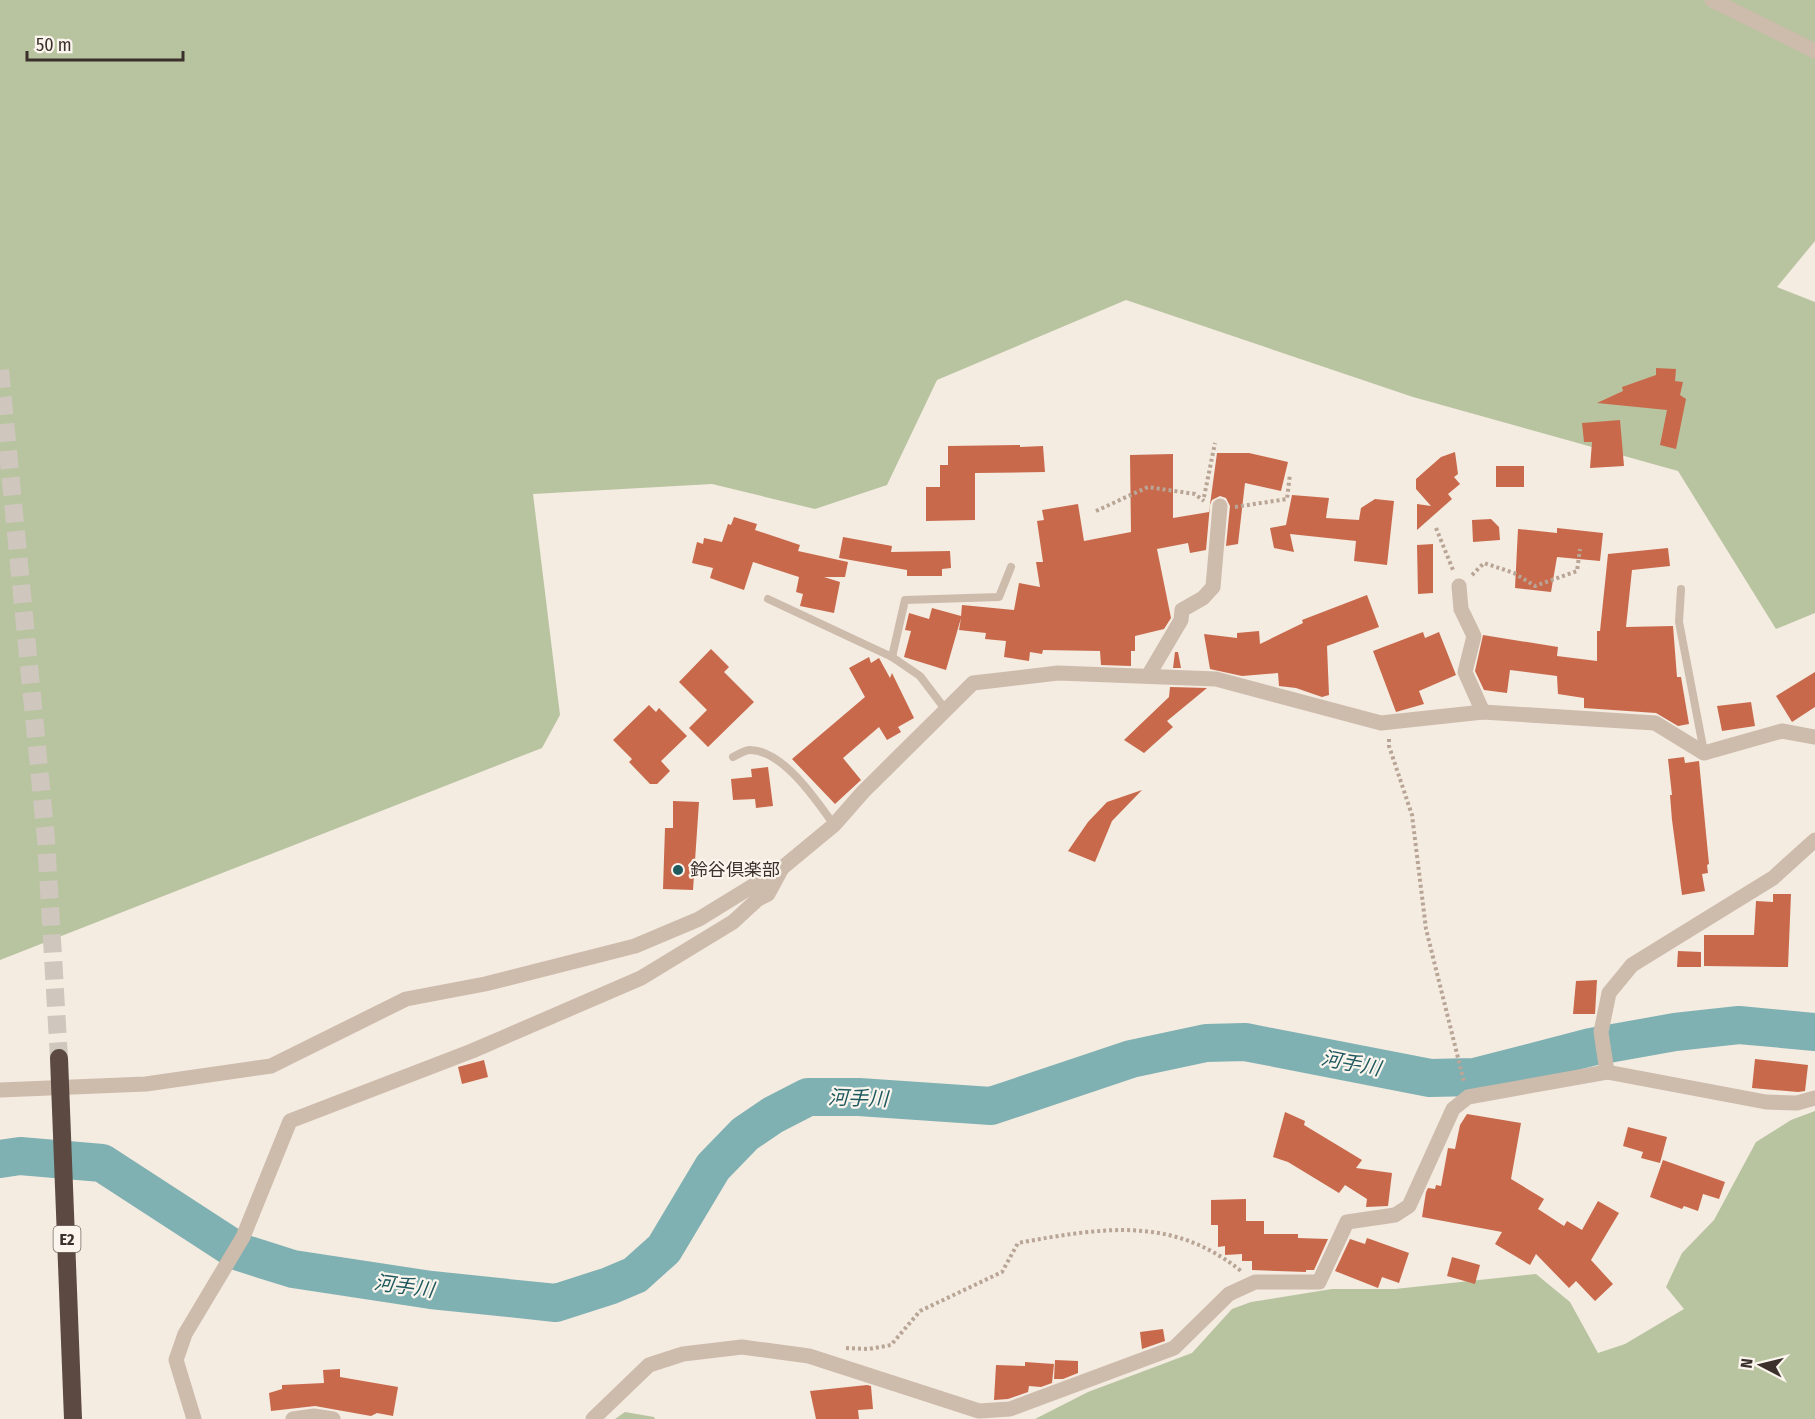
<svg xmlns="http://www.w3.org/2000/svg" width="1815" height="1419" font-family="'Fira Sans Condensed','Noto Sans JP',sans-serif">
<rect width="100%" height="100%" fill="#f4ebe1"/>
<g fill="#b8c4a0">
<path d="M0,0H1815V241L1777,287L1815,302V613L1776,629L1678,471L1413,397L1126,300L937,380L887,485L815,509L712,484L533,494L560,715L542,748L0,960Z"/>
<path d="M1815,1111V1419H1035L1088,1392L1192,1353L1232,1309L1251,1302L1332,1289H1395L1536,1274L1570,1302L1598,1353L1625,1344L1684,1309L1666,1287L1682,1253L1714,1220L1756,1142L1791,1120Z"/>
<path d="M625,1412L654,1417L655,1419H615Z"/>
</g>
<g fill="none" stroke-linecap="round" stroke-linejoin="round">
<path stroke="#7fb0b2" stroke-width="38" d="M0,1159L20,1156L102,1163L239,1252L293,1269L431,1290L556,1303L609,1286L635,1275L664,1249L713,1167L745,1134L773,1115L808,1097H859L991,1106L1131,1059L1206,1043L1245,1042L1430,1078L1475,1077L1591,1047L1675,1032L1739,1025L1815,1032"/>
</g>
<g fill="#c8694b">
<path d="M1656,368L1676,369L1675,381L1683,382L1680,395L1686,399L1676,449L1660,445L1667,410L1597,403L1623,391L1622,387L1656,375Z"/>
<path d="M1620,420L1624,466L1590,468L1592,442H1584L1582,423Z"/>
<path d="M1020,445V447L1043,446L1045,472L975,473V520L926,521V487H940V465H948V446Z"/>
<path d="M1455,452L1458,474L1454,477L1460,484L1448,494L1452,499L1417,530V504L1431,506L1416,489V479L1441,457Z"/>
<path d="M1217,453H1249L1288,462L1281,491L1245,483L1238,544L1226,546L1230,506L1226,498L1220,496L1212,500L1210,505L1206,550L1190,553L1188,543L1157,549L1171,618L1164,629L1135,636V651H1131V666L1101,665L1100,651L1043,650L1042,654L1030,652L1029,661L1004,657L1006,641L985,639L986,633L959,630L961,618L946,670L904,657L911,631L905,630L909,613L929,619L932,608L961,616L962,605L1014,610L1019,583L1040,587L1036,562H1043L1037,521L1044,520L1042,510L1078,504L1084,541L1131,532L1130,455L1173,454V518L1209,512Z"/>
<rect x="1496" y="466" width="28" height="21"/>
<path d="M1292,495L1329,498L1326,518L1359,520L1361,508L1375,499L1394,501L1387,565L1354,561L1356,541L1290,534L1294,552L1274,548L1270,528L1286,525Z"/>
<path d="M734,517L757,524L755,530L800,545L798,551L848,562L845,577H824L840,582L834,613L800,606L803,594L796,592L799,577L753,562L744,590L710,578L713,568L692,563L697,542L703,544L704,538L722,542L728,524L731,525Z"/>
<path d="M1491,519L1499,527L1500,540L1473,542L1472,520Z"/>
<path d="M1557,528L1603,533L1600,561L1557,557L1551,592L1515,588L1518,529L1557,533Z"/>
<path d="M843,537L892,546L891,552L950,551L951,568L942,569V576H907V570L839,558Z"/>
<path d="M1433,544V593L1418,594L1417,545Z"/>
<path d="M1668,548L1670,566L1632,570L1626,627L1673,626L1677,677H1681L1689,724L1678,726L1656,713L1584,708V698L1558,694L1557,676L1510,670L1507,693L1484,690L1475,671L1483,635L1558,647L1557,656L1597,661V631H1600L1608,554Z"/>
<path d="M1367,595L1379,627L1327,646L1329,695L1322,697L1296,688L1279,686L1278,673L1242,676L1210,669L1204,634L1237,638V633L1259,631L1260,644L1303,623L1302,620Z"/>
<path d="M1423,632L1425,638L1439,632L1456,675L1419,691L1424,704L1396,712L1373,651Z"/>
<path d="M711,649L729,667L724,672L754,702L708,747L689,728L707,710L679,682Z"/>
<path d="M1175,652H1178L1181,668H1173Z"/>
<path d="M869,657L871,663L879,658L890,678L892,673L914,718L898,727L901,732L887,740L879,727L843,758L861,780L835,804L792,759L865,697L849,668Z"/>
<path d="M1815,672V707L1792,722L1776,696Z"/>
<path d="M1170,687L1207,688L1167,721L1173,727L1144,753L1124,740L1169,697Z"/>
<path d="M1751,702L1755,726L1722,731L1717,706Z"/>
<path d="M649,705L656,712L659,708L687,736L661,761L670,771L657,784H650L629,762L632,759L613,740Z"/>
<path d="M1684,757L1685,763L1699,761L1709,864L1707,865L1708,873L1702,874L1705,891L1682,895L1672,820L1670,795H1672L1668,759Z"/>
<path d="M768,767L773,806L756,808L755,799L733,800L731,779L752,777L751,769Z"/>
<path d="M1142,790L1112,821L1095,862L1068,851L1088,822L1107,802Z"/>
<path d="M673,801L699,802L693,890L663,889L665,828H673Z"/>
<path d="M1773,894H1791L1788,967L1704,966V935H1754L1756,901L1773,902Z"/>
<path d="M1678,951L1701,952V967H1677Z"/>
<path d="M1597,980L1595,1014H1573L1576,981Z"/>
<path d="M1755,1059L1808,1065L1805,1091L1798,1092L1752,1088Z"/>
<path d="M484,1060L488,1077L462,1084L458,1067Z"/>
<path d="M1285,1112L1305,1121L1304,1125L1362,1160L1356,1168L1392,1173L1388,1206L1366,1207L1367,1199L1345,1185L1339,1193L1288,1162L1273,1157Z"/>
<path d="M1467,1114L1521,1123L1511,1179L1544,1199L1538,1209L1564,1226L1567,1221L1582,1230L1598,1201L1619,1213L1591,1260L1613,1284L1595,1301L1576,1281L1569,1288L1536,1254L1530,1265L1495,1244L1502,1232L1422,1217L1426,1192L1428,1188L1435,1189L1436,1185L1441,1186L1448,1148L1455,1149L1460,1125Z"/>
<path d="M1628,1127L1667,1137L1660,1163L1641,1158L1643,1152L1623,1146Z"/>
<path d="M1663,1160L1725,1182L1719,1199L1703,1194L1698,1211L1684,1206L1682,1209L1650,1197Z"/>
<path d="M1246,1199V1221H1264V1234H1298V1238L1328,1239L1314,1270H1306V1272L1252,1270V1261H1242V1254L1225,1255V1246L1218,1247V1225H1211V1200Z"/>
<path d="M1367,1238L1409,1253L1399,1283L1382,1277L1378,1288L1335,1271L1350,1239L1365,1244Z"/>
<path d="M1452,1257L1480,1265L1475,1284L1447,1276Z"/>
<path d="M1163,1329L1165,1341L1142,1349L1140,1332Z"/>
<path d="M1055,1360L1078,1361V1373L1063,1379H1054Z"/>
<path d="M1025,1362L1054,1364L1052,1383L1041,1387L1029,1386L1028,1392L1008,1399L994,1400L996,1365L1025,1366Z"/>
<path d="M340,1369V1377L398,1387L393,1416L377,1413L371,1416L315,1406L271,1411L269,1393L282,1389V1385L324,1383L323,1370Z"/>
<path d="M867,1385L871,1386L873,1409L858,1410L859,1419H816L810,1391Z"/>
</g>
<g fill="none" stroke-linecap="round" stroke-linejoin="round">
<path stroke="#cfc6bd" stroke-width="18" stroke-dasharray="18 9" stroke-linecap="butt" d="M0,370L46,839L59,1058"/>
<g stroke="#b9a596" stroke-width="4" stroke-dasharray="3 3" stroke-linecap="butt">
<path d="M1204,497L1215,443"/>
<path d="M1235,507L1287,499L1290,474"/>
<path d="M1096,511L1148,487L1195,494L1204,501"/>
<path d="M1436,528L1453,570"/>
<path d="M1472,575L1484,563L1514,573L1535,586L1577,571L1580,549"/>
<path d="M1389,739V746L1412,815L1426,929L1464,1082"/>
<path d="M846,1348L869,1349L891,1345L920,1311L1002,1272L1018,1243C1100,1228 1172,1215 1241,1271"/>
</g>
<g stroke="#cdbbac" stroke-width="8">
<path d="M1681,589L1679,622L1704,752"/>
<path d="M768,599L892,657L920,676L945,709"/>
<path d="M892,657L905,600L999,597L1011,567"/>
<path d="M733,757C738,755 744,750 750,750C783,750 817,801 834,825"/>
</g>
<g stroke="#cdbbac" stroke-width="15">
<path d="M1712,0L1815,51"/>
<path d="M1459,586L1461,609L1474,636L1465,672L1483,712"/>
<path d="M1148,676L1181,620L1182,610L1203,598L1213,587L1220,506"/>
<path d="M1607,1072L1601,1032L1609,993L1632,965L1773,878L1815,840"/>
<path d="M0,1090L146,1084L271,1066L406,999L485,984L635,946L699,919L782,868L834,825L863,792L973,683L1058,673L1216,679L1381,723L1483,712L1655,723L1704,753L1782,731L1815,737"/>
<path d="M194,1419L176,1360L185,1334L243,1237L290,1121L472,1051L641,978L733,922L758,899L768,894L782,868"/>
<path d="M293,1419L314,1416L333,1419"/>
<path d="M593,1419L649,1365L683,1354L742,1347L809,1356L979,1411L1010,1409L1174,1348L1229,1294L1255,1282H1319L1347,1222L1395,1215L1409,1206L1453,1109L1468,1097L1607,1072L1766,1102L1797,1103L1815,1098"/>
</g>
<path stroke="#5c4a42" stroke-width="18" d="M59,1058L73,1419"/>
</g>
<circle fill="#1f5a5e" stroke="#fbf5ee" stroke-width="2" cx="678" cy="870" r="6"/>
<g text-anchor="middle" stroke-width="4.5" stroke-linejoin="round" paint-order="stroke">
<rect fill="#fbf5ee" stroke="#756b66" stroke-width="1.5" x="53.5" y="1226" width="27" height="26" rx="4.5"/>
<g font-size="16" font-weight="bold" fill="#3b302b">
<text x="67" y="1245">E2</text>
</g>
<g font-size="18" fill="#3b302b" stroke="#fbf5ee" text-anchor="start">
<text x="690" y="876">鈴谷倶楽部</text>
</g>
<g font-size="20" font-style="italic" fill="#1f5a5e" stroke="#fbf5ee">
<text transform="translate(1351 1063) rotate(11)" y="7">河手川</text>
<text transform="translate(858 1098) rotate(2)" y="7">河手川</text>
<text transform="translate(404 1286) rotate(8)" y="7">河手川</text>
</g>
</g>
<g transform="translate(1761 1365) rotate(277)" stroke="#fbf5ee" stroke-width="4.5" paint-order="stroke">
<path d="M0-4.5L10 22L0 15L-10 22Z" fill="#3b302b"/>
<text y="-9" font-size="16" font-weight="bold" text-anchor="middle" fill="#3b302b">N</text>
</g>
<path d="M27 51v9h156v-9" fill="none" stroke="#3b302b" stroke-width="3"/>
<text x="36" y="51" font-size="18" fill="#3b302b" stroke="#fbf5ee" stroke-width="4.5" paint-order="stroke">50 m</text>
</svg>
